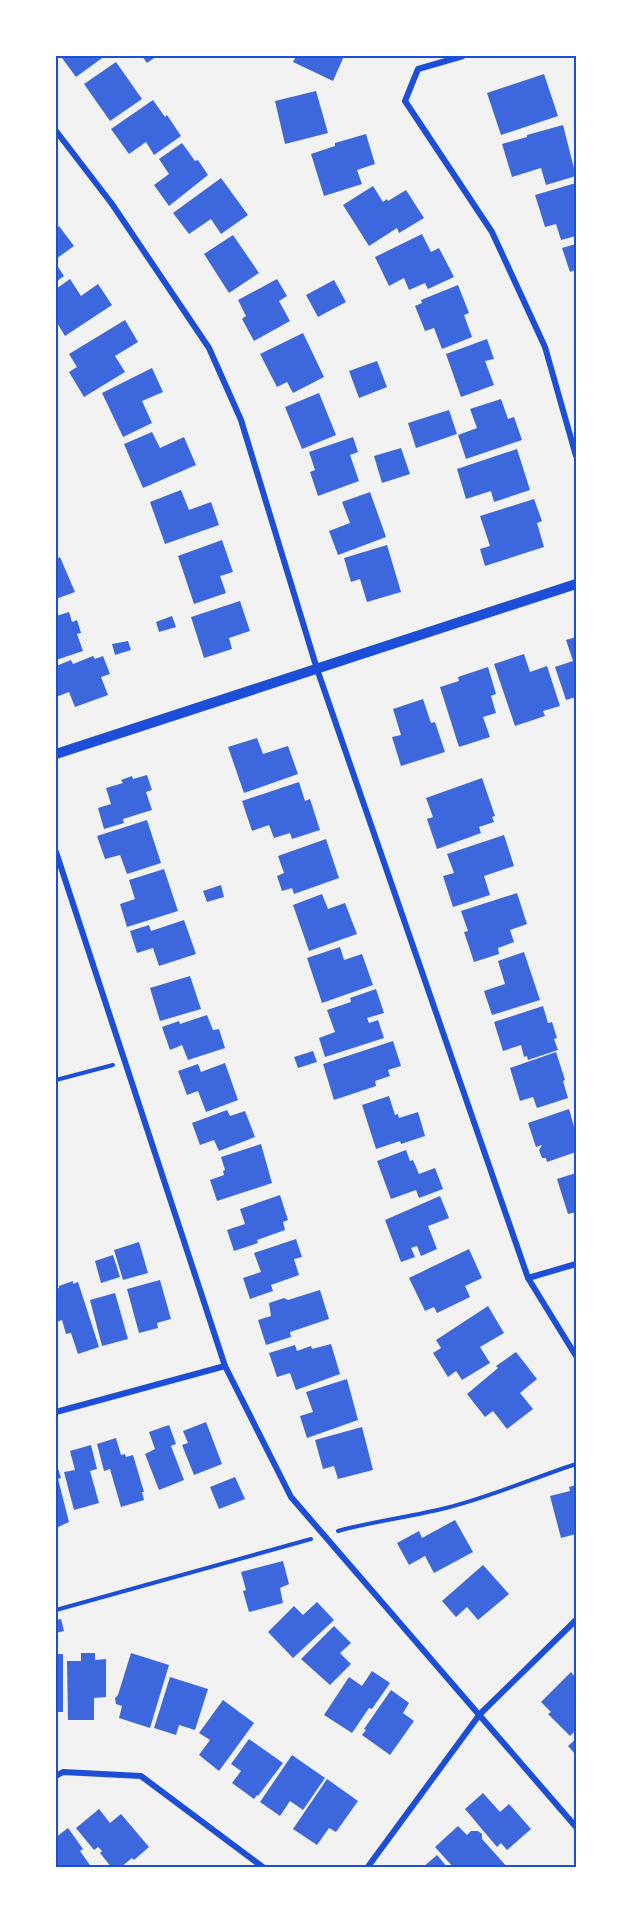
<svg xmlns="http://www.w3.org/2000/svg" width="632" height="1923" font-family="Montserrat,sans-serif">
<rect width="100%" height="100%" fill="#f2f2f2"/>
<g fill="#3d67dc">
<path d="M66,56H105L76,77L62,58Z"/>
<path d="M142,56H157L147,63Z"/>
<path d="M296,56H344L333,81L293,62Z"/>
<path d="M116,62L142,99L110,121L84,84Z"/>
<path d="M544,74L558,116L501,135L487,93Z"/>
<path d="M316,91L328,133L285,144L275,101Z"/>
<path d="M153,100L165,117L167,115L181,136L154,155L146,142L129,154L111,129Z"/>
<path d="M563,125L576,176L546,185L541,168L512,177L502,144L527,137V135Z"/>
<path d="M366,134L375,164L357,170L362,184L324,196L311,154L335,146V143Z"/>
<path d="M182,143L195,161L198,160L208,175L169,206L154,185L169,174L159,159Z"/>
<path d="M221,178L248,215L221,234L211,219L189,234L173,213Z"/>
<path d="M576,183V236L561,240L556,224L545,227L535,195Z"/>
<path d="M373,186L383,202L387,199L388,201L406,190L424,218L399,233L397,228L369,246L343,205Z"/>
<path d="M59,226L74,246L56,259V229Z"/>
<path d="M422,234L431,252L439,248L454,277L428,289L425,283L409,290L404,278L389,286L375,257Z"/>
<path d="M233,235L259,273L229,293L204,254Z"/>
<path d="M576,244V270L570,272L562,248Z"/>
<path d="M56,264L64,276L56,282Z"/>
<path d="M70,279L81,296L98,284L112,305L65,336L56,321V289Z"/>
<path d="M277,279L287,296L279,301L290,321L254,341L242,319L246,316L238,300Z"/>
<path d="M334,280L346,302L318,317L306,295Z"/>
<path d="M458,285L469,313L464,315L472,337L442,349L434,328L425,331L415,306L422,303L421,300Z"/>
<path d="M125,320L138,342L115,356L125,372L84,397L69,372L77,367L69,354Z"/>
<path d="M303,333L324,377L293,393L287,382L277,387L260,354Z"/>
<path d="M487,339L494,359L485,361L494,385L461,397L446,354Z"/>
<path d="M377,361L387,387L359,398L349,371Z"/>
<path d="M152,368L163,392L142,401L152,423L123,437L102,393Z"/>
<path d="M319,393L336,435L302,449L285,407Z"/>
<path d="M501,399L508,419L514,417L522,440L466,459L458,435L477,428L470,409Z"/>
<path d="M449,410L457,434L416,448L408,423Z"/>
<path d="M152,432L160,448L184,437L196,465L143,488L124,444Z"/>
<path d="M353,437L358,452L350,455L359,481L318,496L310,472L315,470L309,452Z"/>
<path d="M401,448L410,474L382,483L374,456Z"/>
<path d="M517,449L530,490L494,502L491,491L466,499L457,469Z"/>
<path d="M181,490L189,510L211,502L219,525L165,544L150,502Z"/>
<path d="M370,492L386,537L338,555L329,531L350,523L342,502Z"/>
<path d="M534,499L542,521L537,523L544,547L485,566L480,549L490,546L480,516Z"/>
<path d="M222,540L233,572L220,576L226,593L194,604L178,556Z"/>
<path d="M387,545L401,592L367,602L360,579L351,582L344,558Z"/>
<path d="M60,557L75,592L56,599V559Z"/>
<path d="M240,601L250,631L229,638L232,649L204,658L191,617Z"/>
<path d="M69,612L72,622L77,620L81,633L77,634L83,651L56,660V616Z"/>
<path d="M172,616L176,627L159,632L156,622Z"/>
<path d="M576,637V697L566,700L555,667L573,661L566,640Z"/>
<path d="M128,641L131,650L115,655L112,644Z"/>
<path d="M524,654L530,672L547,666L560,706L543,711L545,716L515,726L494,664Z"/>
<path d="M93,656L95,659L103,656L110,674L101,677L108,695L75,707L69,692L56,697V666L71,660L73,664Z"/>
<path d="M488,667L496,694L491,696L496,713L483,717L490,737L459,747L440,687L459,681L458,677Z"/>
<path d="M423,699L431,723L435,722L445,752L401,766L392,737L401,735L393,709Z"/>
<path d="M257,738L263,754L288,746L298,774L244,793L228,747Z"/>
<path d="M147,775L152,790L146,792L152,810L123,819L124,823L104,829L98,808L111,804L106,788L123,783L121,780L132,776L133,779Z"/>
<path d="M482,778L495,816L492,817L494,822L479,827L481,833L437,849L427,819L433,817L426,798Z"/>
<path d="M299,782L305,801L310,799L320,830L292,839L290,833L274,838L269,825L252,831L242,801Z"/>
<path d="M147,820L161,863L127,874L120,855L105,859L97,836Z"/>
<path d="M504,835L514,866L484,876L490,895L453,907L443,876L454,873L447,854Z"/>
<path d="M326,839L339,878L294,894L292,888L282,891L277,876L284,873L278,856Z"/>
<path d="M164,869L178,911L127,927L120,904L135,899L129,880Z"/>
<path d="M221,885L224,897L207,902L203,891Z"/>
<path d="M517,893L527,924L510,930L514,942L498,948L499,954L474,962L464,932L468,931L461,911Z"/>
<path d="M322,894L328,909L345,903L357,934L309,951L293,905Z"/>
<path d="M184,920L196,954L159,966L153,948L137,953L130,931L149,925L151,931Z"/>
<path d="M340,947L344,960L362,954L373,985L322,1003L307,958Z"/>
<path d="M524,952L540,1000L492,1015L484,991L505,984L498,961Z"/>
<path d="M190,976L201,1009L160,1021L150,988Z"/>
<path d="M376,989L384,1013L367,1018L369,1023L378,1020L384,1038L325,1057L319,1038L335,1032L327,1010L351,1002L350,998Z"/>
<path d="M543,1006L548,1023L552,1022L557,1038L554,1039L558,1050L528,1060L527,1056L524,1057L521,1045L503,1051L494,1022Z"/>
<path d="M207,1015L213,1030L219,1029L225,1048L188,1060L182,1045L170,1050L162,1027L179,1021L180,1024Z"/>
<path d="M393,1041L401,1066L388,1070L390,1076L375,1081L376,1086L334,1100L323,1064Z"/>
<path d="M313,1051L317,1062L298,1068L294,1057Z"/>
<path d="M556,1052L565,1080L563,1081L568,1098L537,1108L533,1097L520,1101L510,1068Z"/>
<path d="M225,1063L238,1100L206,1112L198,1091L187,1095L178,1071L198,1064L201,1072Z"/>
<path d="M389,1096L395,1115L398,1114L399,1118L418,1112L425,1136L401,1144L400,1141L376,1149L362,1105Z"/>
<path d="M569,1109L576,1134V1152L547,1162L546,1158H542L539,1150L542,1145L536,1147L528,1123Z"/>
<path d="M227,1110L230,1116L245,1111L255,1137L219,1151L214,1140L200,1145L192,1123Z"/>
<path d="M261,1144L272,1183L217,1201L210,1180L224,1175L223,1171L225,1170L221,1157Z"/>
<path d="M406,1150L410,1161L413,1160L419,1174L435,1168L443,1189L419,1198L416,1190L391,1199L377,1161Z"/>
<path d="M576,1173V1212L568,1214L557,1179Z"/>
<path d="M280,1195L288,1220L283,1222L285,1230L257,1240L258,1243L234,1251L227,1230L245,1224L240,1209Z"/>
<path d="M440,1196L449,1218L428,1226L437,1249L421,1256L417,1246L411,1248L415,1257L401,1262L385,1220Z"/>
<path d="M296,1239L302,1257L294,1259L299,1275L271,1285L273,1291L250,1299L243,1278L261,1272L254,1253Z"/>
<path d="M139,1242L148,1273L123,1280L114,1250Z"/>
<path d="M469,1249L482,1278L465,1286L470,1297L437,1313L434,1307L425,1311L409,1278Z"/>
<path d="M113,1255L120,1277L101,1283L95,1261Z"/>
<path d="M160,1280L171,1319L157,1323L158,1328L139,1333L127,1289Z"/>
<path d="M73,1281V1284L78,1282L99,1347L78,1354L71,1333L66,1334L62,1320L56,1322V1289L59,1288V1286Z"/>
<path d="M320,1290L329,1319L290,1332L291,1337L266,1345L258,1320L271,1316L269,1303L284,1298L288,1300Z"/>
<path d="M115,1293L128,1339L102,1346L90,1300Z"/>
<path d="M488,1306L504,1333L480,1347L490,1363L462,1380L456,1371L448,1377L433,1353L441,1348L436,1340Z"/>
<path d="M331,1344L340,1374L296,1390L290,1373L277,1377L269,1353L295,1345L297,1351L311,1346L312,1349Z"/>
<path d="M516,1352L537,1379L520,1393L533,1409L507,1429L493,1411L485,1417L467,1394L498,1368L496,1366Z"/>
<path d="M347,1379L358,1420L307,1438L300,1416L313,1412L306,1392Z"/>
<path d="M206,1422L222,1464L194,1475L182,1445L188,1443L183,1431Z"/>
<path d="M169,1425L176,1444L171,1446L184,1480L159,1490L145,1454L155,1449L149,1432Z"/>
<path d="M362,1427L373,1470L338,1479L334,1466L323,1469L315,1440Z"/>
<path d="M116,1438L121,1455L125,1454L126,1457L133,1455L144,1492H142L144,1500L121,1507L110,1469L104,1471L97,1444Z"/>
<path d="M91,1445L97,1469L90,1471L99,1503L74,1510L64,1472L75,1470L70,1451Z"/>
<path d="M56,1462L61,1478L58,1479L69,1522L56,1528Z"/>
<path d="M235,1477L245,1499L219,1509L210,1487Z"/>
<path d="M576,1485V1534L561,1538L550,1496L570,1491L569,1487Z"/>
<path d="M455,1520L473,1552L434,1573L425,1556L409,1565L397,1543L419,1531L422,1538Z"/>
<path d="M283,1561L289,1584L280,1588L283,1603L249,1612L243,1591L246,1590L241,1572Z"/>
<path d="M483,1565L509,1594L478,1620L467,1607L456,1617L442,1601Z"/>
<path d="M317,1602L334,1620L293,1658L268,1632L294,1606L303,1615Z"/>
<path d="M61,1619L64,1631L56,1633V1620Z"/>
<path d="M334,1626L351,1643L340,1653L351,1664L330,1685L301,1659Z"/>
<path d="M81,1653H95V1660L106,1659V1697L94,1698V1720H68L67,1661H81Z"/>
<path d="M131,1653L169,1665L150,1728L119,1718L122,1706L116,1704L115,1698L118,1695Z"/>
<rect x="56" y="1654" width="7" height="58"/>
<path d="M372,1671L390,1683L372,1709L369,1708L352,1733L324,1715L349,1677L362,1686Z"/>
<path d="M571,1672L576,1678V1730L570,1736L548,1714L551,1712L541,1702Z"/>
<path d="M170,1677L208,1689L195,1730L179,1725L176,1735L154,1728Z"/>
<path d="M391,1690L409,1703L403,1713L414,1721L390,1755L362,1735L366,1730L364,1729Z"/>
<path d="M223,1700L254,1723L219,1771L199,1755L210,1740L199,1733Z"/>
<path d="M249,1739L283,1763L258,1796L257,1795L254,1799L232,1783L241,1771L231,1764Z"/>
<path d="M576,1739V1755L568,1746Z"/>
<path d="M292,1755L325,1778L303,1810L290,1801L280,1816L260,1802Z"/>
<path d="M327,1779L358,1801L336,1832L329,1828L317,1845L293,1829Z"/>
<path d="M483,1793L500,1812L509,1804L531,1829L507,1850L501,1843L497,1847L465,1809Z"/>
<path d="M99,1809L110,1823L121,1814L149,1847L134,1860L132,1858L120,1868H112L100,1853L102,1851L98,1847L94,1850L76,1828Z"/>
<path d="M458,1826L467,1835L471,1831H478L482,1834V1839L508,1868H454L435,1847Z"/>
<path d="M68,1828L83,1849L80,1851L92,1868H56V1837Z"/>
<path d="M437,1855L448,1868H422Z"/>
</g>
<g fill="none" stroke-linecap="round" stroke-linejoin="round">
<g stroke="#1d4ed8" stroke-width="4">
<path d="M56,1080L113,1065"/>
<path d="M338,1531C374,1521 410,1517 446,1508C491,1497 533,1478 576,1464"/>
<path d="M56,1610L311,1539"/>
</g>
<g stroke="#1d4ed8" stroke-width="6">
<path d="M463,56L418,69L405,101L492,232L545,347L576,456"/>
<path d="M56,131L112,204L209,348L241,420L317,669L528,1278L576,1356"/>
<path d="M56,852L225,1366L291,1497L576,1827"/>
<path d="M528,1278L576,1264"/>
<path d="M56,1412L225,1366"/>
<path d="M56,1776L63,1772L141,1776L264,1868"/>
<path d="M367,1868L480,1714L576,1620"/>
</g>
<path stroke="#1d4ed8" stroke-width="10" d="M56,754L576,584"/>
</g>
<rect width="632" height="1923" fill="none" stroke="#ffffff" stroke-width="114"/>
<rect x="57" y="57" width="518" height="1809" fill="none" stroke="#1d4ed8" stroke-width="2"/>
</svg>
